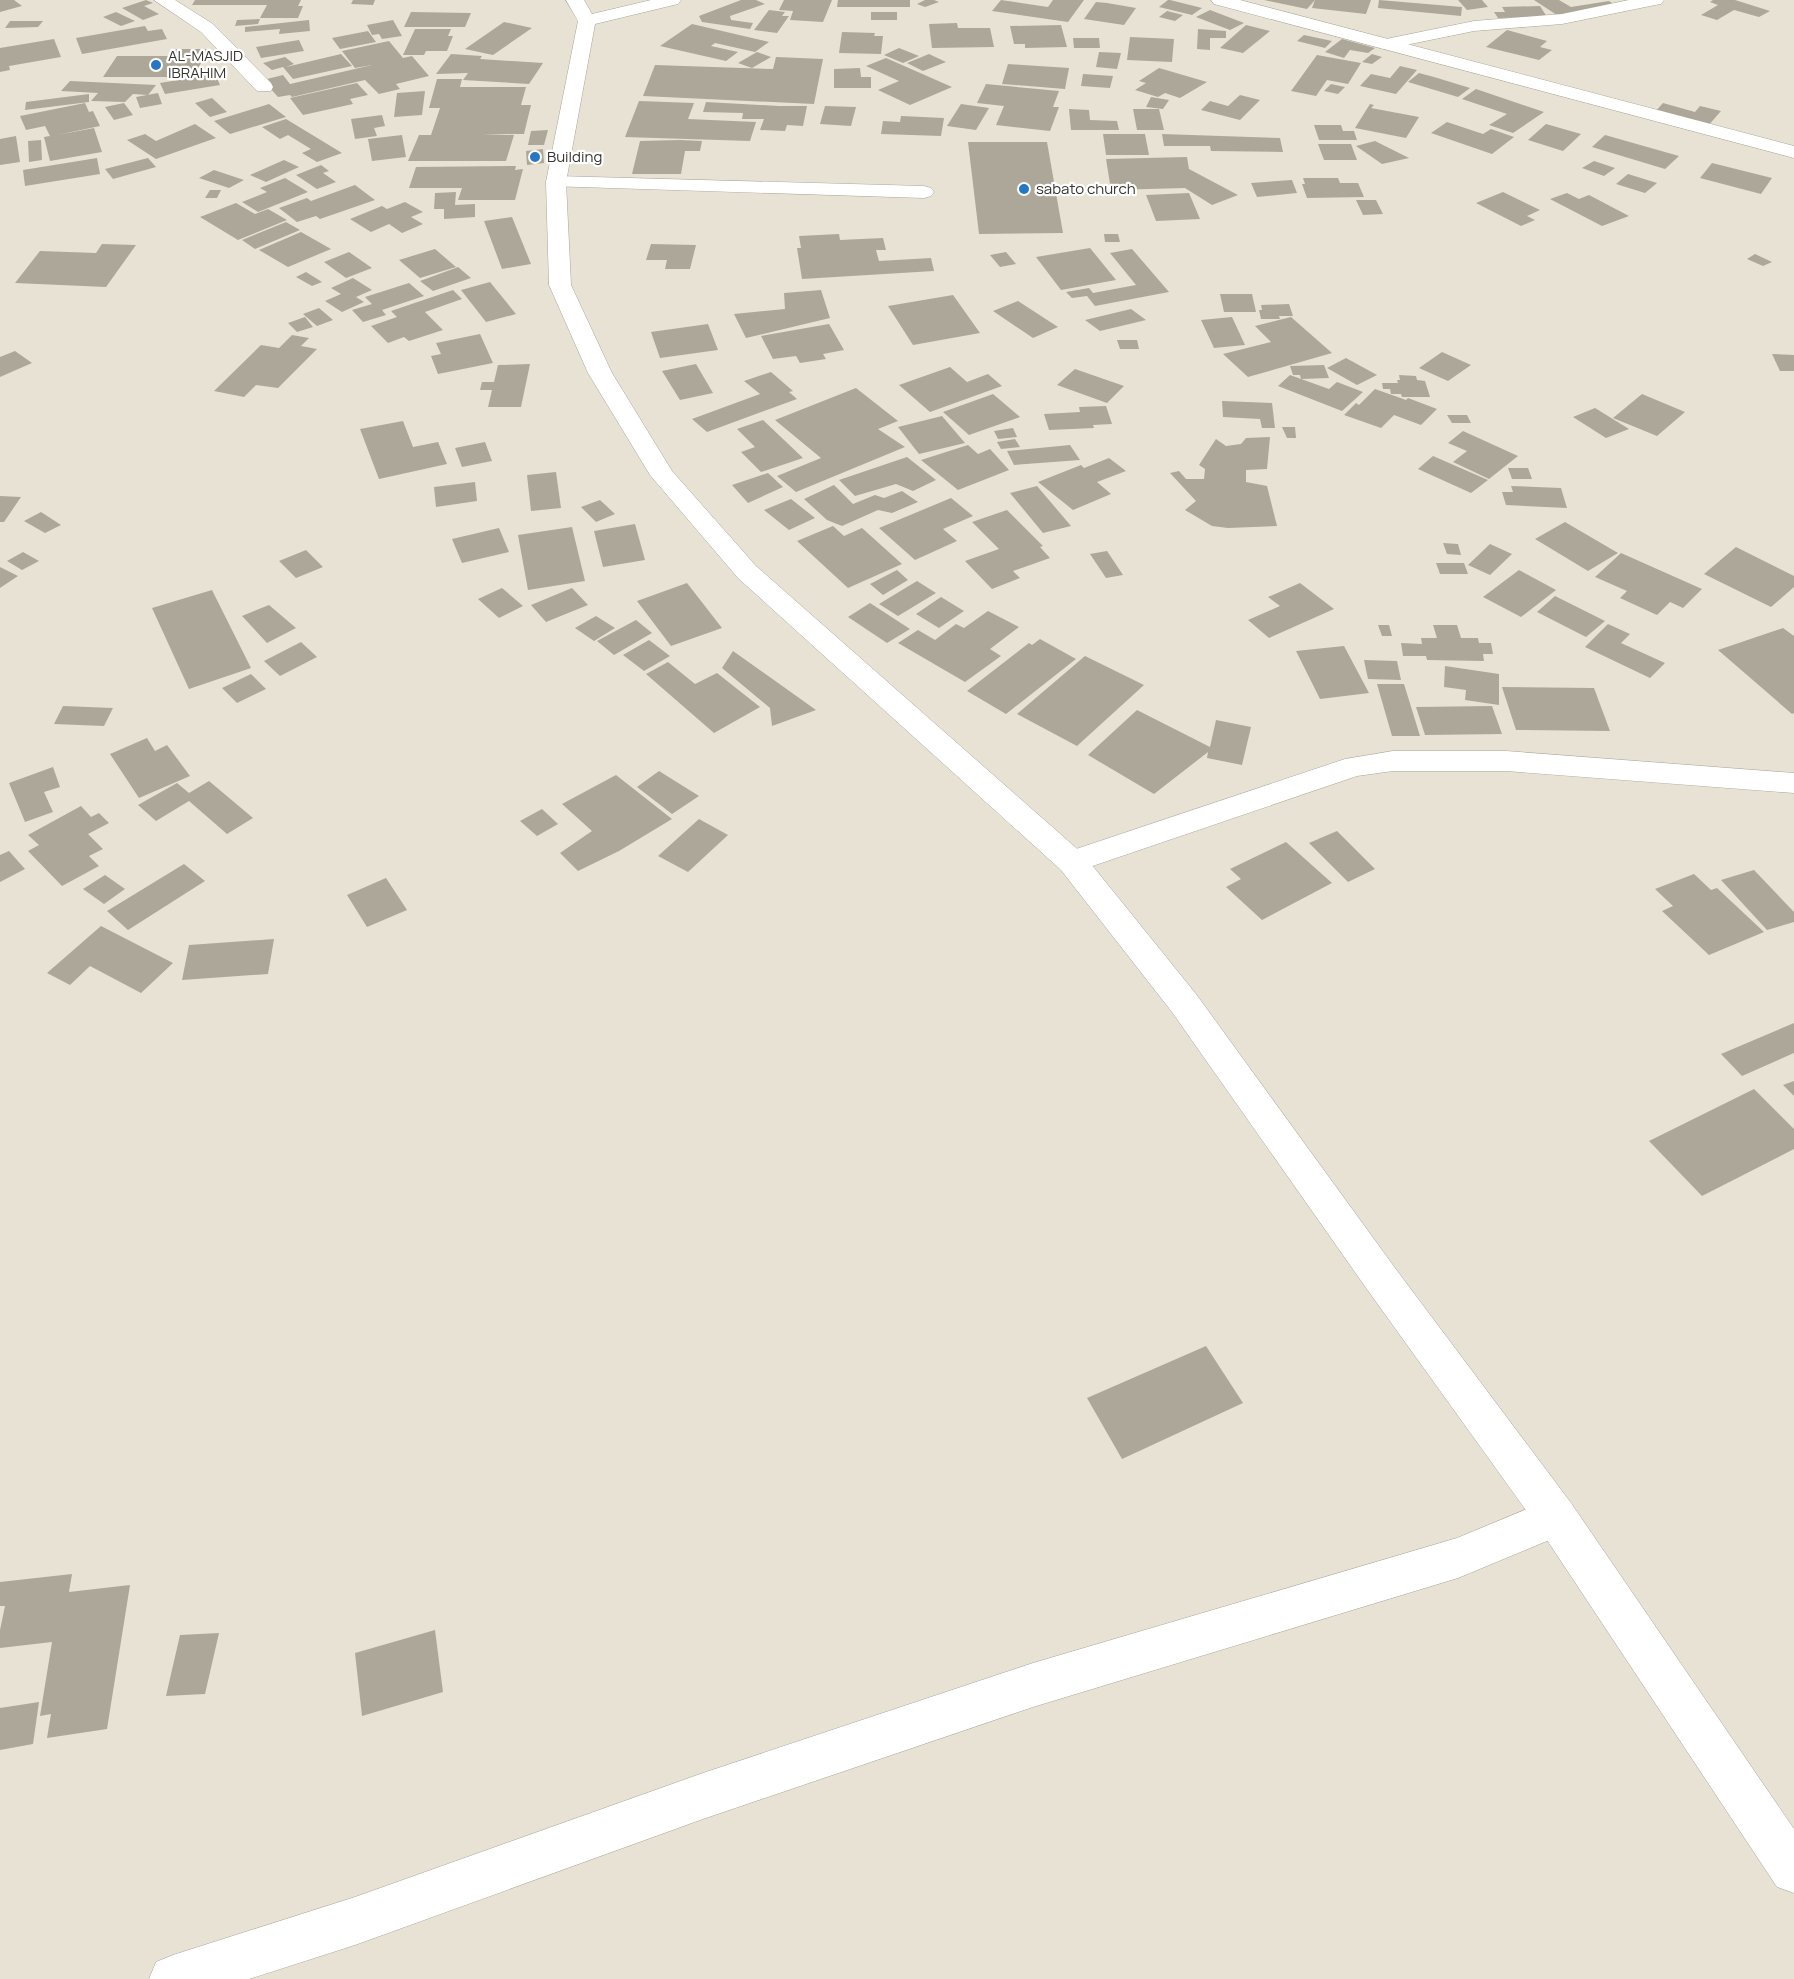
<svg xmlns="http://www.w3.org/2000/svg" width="1794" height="1979" font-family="Manrope,sans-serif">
<rect width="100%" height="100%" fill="#e8e2d4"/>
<g fill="#ada799">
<path d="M0,0H14L22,6L0,12Z"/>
<path d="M146,0L153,3L144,6L159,14L143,20L122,8Z"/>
<path d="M195,0H301L298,6H303L298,18H260L267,5H192Z"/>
<path d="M353,0H375L373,5L351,4Z"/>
<path d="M741,0H756L765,4L730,16L731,20L753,23L750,29L702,22L699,16Z"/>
<path d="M784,0H832L823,22L790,20L793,11L779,10Z"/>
<path d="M838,0H910V7H837Z"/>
<path d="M925,0H934L939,2L925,7L917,4Z"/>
<path d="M1001,0L1048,7L1053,0H1084L1068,22L992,11Z"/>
<path d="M1168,0H1170L1202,8L1192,15L1159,7Z"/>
<path d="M1264,0H1371L1366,14L1312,8L1315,0L1307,9Z"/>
<path d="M1379,0L1462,7L1461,16L1378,8Z"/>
<path d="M1458,0H1482L1488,7L1467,10Z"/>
<path d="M1534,0H1559L1571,7L1609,1L1624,11L1566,21Z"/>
<path d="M1713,0H1735L1770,11L1759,17L1734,10L1717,20L1701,15L1718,5L1710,2Z"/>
<path d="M1096,2L1107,3L1136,8L1124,25L1084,19Z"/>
<path d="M1540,6L1547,17L1498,18L1494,12H1505L1502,7Z"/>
<path d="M769,10L785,12L782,16H789L777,33L754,30Z"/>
<path d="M1210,10L1244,23L1230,30L1196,17Z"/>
<path d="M1167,11L1183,15L1175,21L1159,17Z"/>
<path d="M116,12L135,21L121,26L103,17Z"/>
<path d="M411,12L471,13L465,27H404Z"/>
<rect x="871" y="12" width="26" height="8"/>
<path d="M260,19L258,24L235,26L237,20Z"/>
<path d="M309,20L310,31L279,34L280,29L245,32V27Z"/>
<path d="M393,20L402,36L382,39L379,34L372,35L367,25Z"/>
<path d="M10,21H43L38,27L5,28Z"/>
<path d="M504,22L532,28L493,55L465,49Z"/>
<path d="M957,23L958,28H990L994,47L932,48L929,24Z"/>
<path d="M692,24L769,42L755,52L715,43L711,46L738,52L726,61L660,46Z"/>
<path d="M1061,25L1067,47L1025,48V44H1014L1010,26Z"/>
<path d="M1246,25L1270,31L1243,53L1220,48Z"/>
<path d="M145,26L148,31L162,29L167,39L82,54L76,38Z"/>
<path d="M415,29H451L448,36H453L447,51H426L424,55H403Z"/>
<path d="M1198,29L1226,31V38H1210V50L1197,49Z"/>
<path d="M1507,30L1547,41L1540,47L1552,50L1539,60L1486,47Z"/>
<path d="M368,31L376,42L340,49L332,38Z"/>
<path d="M842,32L875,33L874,36H883L881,54L839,53Z"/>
<path d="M1304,35L1332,41L1325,48L1297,41Z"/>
<path d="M1130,37L1174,39L1172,62L1127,60Z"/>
<path d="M1073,38H1099L1100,48H1074Z"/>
<path d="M54,39L61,57L9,66L10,70L0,72V48Z"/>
<path d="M1342,39L1375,48L1368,53L1350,50L1344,58L1325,52Z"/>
<path d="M299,40L304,51L261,58L256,47Z"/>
<path d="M389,41L403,58L412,56L429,76L396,84L400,89L379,94L365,80L292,97L290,95L278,97L263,80L283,75L290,84L372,65L355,68L342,51Z"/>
<path d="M899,48L919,56L903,63L884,55Z"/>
<path d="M176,49H209L193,77H103L117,56H172Z"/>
<path d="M757,52L771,57L752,68L738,63Z"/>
<path d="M1099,52L1121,53L1117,69L1096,67Z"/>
<path d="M341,54L352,66L293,79L283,67L272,70L263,63L285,57L294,64L286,67Z"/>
<path d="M451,54L482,56L480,59L543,63L529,84L463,80L468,73L436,74Z"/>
<path d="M929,54L946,62L923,71L907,63Z"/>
<path d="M1372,54L1382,57L1372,64L1362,62Z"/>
<path d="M1317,55L1361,63L1348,84L1327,80L1316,96L1291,91Z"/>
<path d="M776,57L823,59L814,104L643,96L655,65L773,69Z"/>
<path d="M886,58L952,87L910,105L878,90L899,81L866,66Z"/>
<path d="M1008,64L1069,68L1065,89L1002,84Z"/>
<path d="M1400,66L1417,70L1396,94L1360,86L1371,74L1390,78Z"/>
<path d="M860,68L861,77H871V88H834V69Z"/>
<path d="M1159,68L1207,82L1180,98L1165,93L1158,97L1135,90L1146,83L1139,81Z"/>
<path d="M1419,73L1434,77L1470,88L1458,97L1408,82Z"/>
<path d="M215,74L220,85L165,94L160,83Z"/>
<path d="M1083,74L1113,76L1110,88L1081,86Z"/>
<path d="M437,79H462L460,87H526L521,105H531L524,134H482L514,135L506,161H408L419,135H431L440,108H429Z"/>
<path d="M70,81L156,85L148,95L133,94L125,102L91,101L98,93L61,91Z"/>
<path d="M357,83L368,95L350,99L353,104L303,115L290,98Z"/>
<path d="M986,84L1059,91L1053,107H1059L1050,131L996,125L1004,106L977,103Z"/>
<path d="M1331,84L1345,87L1338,94L1324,91Z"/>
<path d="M1476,89L1544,112L1513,133L1489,125L1507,114L1462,99Z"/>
<path d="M425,91L422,115L394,117L397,93Z"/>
<path d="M158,93L162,104L140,108L136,97Z"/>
<path d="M89,94V102L25,110L26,102Z"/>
<path d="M1240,95L1260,100L1240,120L1201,110L1210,101L1228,106Z"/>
<path d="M1151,97L1169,100L1163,109L1146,107Z"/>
<path d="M212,98L227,112L210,117L195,103Z"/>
<path d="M639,101L694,103L688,119L756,122L750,141L625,137Z"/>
<path d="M706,102L779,106H807L803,126L787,125L785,131L760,130L764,119H742L743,113L703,112Z"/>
<path d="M85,103L89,112L93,111L100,126L57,135L94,128L102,152L50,161L44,137L50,136L45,126L26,130L20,116Z"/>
<path d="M124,103L133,115L114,120L105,107Z"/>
<path d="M1663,103L1695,112L1700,106L1721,111L1707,127L1654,113Z"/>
<path d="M269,104L286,117L230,134L214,121Z"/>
<path d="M961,104L989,108L976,130L947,126Z"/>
<path d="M1370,104L1374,105L1371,108L1419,117L1406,138L1355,128Z"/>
<path d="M825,106L856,107L851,126L820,124Z"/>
<path d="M1069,109L1089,110L1090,120L1117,121L1119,130H1071Z"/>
<path d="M1133,109H1159L1164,130H1137Z"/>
<path d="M382,115L385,126L374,128L377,136L355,139L351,119Z"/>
<path d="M901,116L944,118L941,136L881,134L883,121L900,122Z"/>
<path d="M286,119L342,153L317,162L302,153L311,149L288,135L280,139L262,127Z"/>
<path d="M1447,122L1483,134L1491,129L1514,137L1492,154L1431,133Z"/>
<path d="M195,124L216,138L156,159L127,140L145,134L156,141Z"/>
<path d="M1546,124L1581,134L1563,151L1528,140Z"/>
<path d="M1314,125H1341L1343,131H1354L1357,140H1319Z"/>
<path d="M548,130L544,145H528L531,131Z"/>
<path d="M1103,134H1145L1149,155H1106Z"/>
<path d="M1162,134L1280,138L1283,152L1211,151L1210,146H1164Z"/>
<path d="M402,135L406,157L372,161L368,139Z"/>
<path d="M1605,135L1679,156L1665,169L1592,147Z"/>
<path d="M16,136L20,162L0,165V139Z"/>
<path d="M41,140L42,160L29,162L28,141Z"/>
<path d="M680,140L702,141L700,151H685L681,174H632L640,141Z"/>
<path d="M1375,141L1409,158L1382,164L1356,146Z"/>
<path d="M968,142H1047L1063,233L979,234Z"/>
<path d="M1318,144H1351L1357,160H1324Z"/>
<path d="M543,149L544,163L527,165L526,151Z"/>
<path d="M1187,157L1189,169L1238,195L1212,205L1185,188L1111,190L1106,159Z"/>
<path d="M97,158L100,174L25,186L23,170Z"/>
<path d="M148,158L156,167L113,179L105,169Z"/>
<path d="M284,160L299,167L266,182L250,175Z"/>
<path d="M1594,161L1615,168L1604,176L1582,168Z"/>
<path d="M1712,163L1772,178L1761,194L1700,178Z"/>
<path d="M321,165L329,171L323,173L336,182L317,189L296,175Z"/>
<path d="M516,166L515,170L523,169L515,200H458L462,188H409L416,167Z"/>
<path d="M214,170L244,180L229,188L199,178Z"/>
<path d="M1628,174L1657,183L1645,193L1616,184Z"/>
<path d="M285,178L308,192L258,212L242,202L267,192L260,188Z"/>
<path d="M1303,178H1338L1340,183H1358L1364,197L1307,198L1302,184H1305Z"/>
<path d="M1292,180L1297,193L1257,197L1251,183Z"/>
<path d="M355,185L375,200L320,219L316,216L297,222L279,208L307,198L311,201Z"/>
<path d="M210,190H221L217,198H205Z"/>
<path d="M456,192L455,205L475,204V217L444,219V209H434L435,193Z"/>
<path d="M1503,192L1540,210L1527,216L1535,220L1521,226L1476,203Z"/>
<path d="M1189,193L1200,219L1156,221L1146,195Z"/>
<path d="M1567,193L1579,199L1589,195L1629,216L1602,226L1550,199Z"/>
<path d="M1356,200H1376L1383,214L1363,215Z"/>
<path d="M405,202L423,212L411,217L423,224L402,233L389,224L371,232L350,219L382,206L387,209Z"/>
<path d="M236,203L255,214L268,209L287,220L238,240L200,217Z"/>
<path d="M512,217L531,264L502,269L484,221Z"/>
<path d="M286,222L300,230L255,249L242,240Z"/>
<path d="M301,232L331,249L288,267L259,250Z"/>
<path d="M839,234L840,240L883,238L886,250H876L879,261L931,258L934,271L802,279L797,248H801L799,236Z"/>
<path d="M1104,234H1118L1120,242H1105Z"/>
<path d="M102,244L136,245L106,287L15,283L40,251L96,253Z"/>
<path d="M651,244L696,245L690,269H665L667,260H646Z"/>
<path d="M1090,248L1116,280L1061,290L1036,257Z"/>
<path d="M435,249L456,267L420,278L399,260Z"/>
<path d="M1132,249L1169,292L1095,306L1087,296L1072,298L1066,292L1089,288L1093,293L1136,285L1110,253Z"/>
<path d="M349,252L372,268L346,278L324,262Z"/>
<path d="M1006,252L1016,264L1000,267L990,255Z"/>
<path d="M1755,254L1772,262L1763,266L1747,259Z"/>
<path d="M458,267L471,278L433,291L420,281Z"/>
<path d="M306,272L322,282L312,286L296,277Z"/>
<path d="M353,278L372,290L356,297L364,302L342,312L325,301L341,294L331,288Z"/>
<path d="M490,282L516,314L486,322L461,290Z"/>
<path d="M409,283L424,296L382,310L386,315L363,322L352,310L372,304L365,297Z"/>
<path d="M453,290L462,299L425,312L443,330L409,341L404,337L388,343L371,326L397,317L391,311Z"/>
<path d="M821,290L830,318L746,338L734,314L785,309L784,293Z"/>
<path d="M1220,294H1252L1256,312H1224Z"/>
<path d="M953,295L980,333L913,345L888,306Z"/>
<path d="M1018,301L1058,327L1033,338L993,311Z"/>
<path d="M1289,304L1293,316H1279L1280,319H1261L1259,310H1262L1261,305Z"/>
<path d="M319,308L333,320L317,326L303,314Z"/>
<path d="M1131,309L1146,320L1100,331L1085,320Z"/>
<path d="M305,317L313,327L297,332L288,323Z"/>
<path d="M1232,317L1245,345L1214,348L1201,320Z"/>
<path d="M1291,317L1332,353L1248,377L1223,354L1271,342L1255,326Z"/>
<path d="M708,324L718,350L660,358L651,332Z"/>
<path d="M829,324L844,350L823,354L826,359L800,363L796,356L773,359L761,336Z"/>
<path d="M480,334L493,363L438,374L431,356L441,354L436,343Z"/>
<path d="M292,335L309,338L301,346L317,349L278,388L256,385L244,397L214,391L261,345L279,348Z"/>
<path d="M1117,340H1137L1139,349H1120Z"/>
<path d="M15,351L32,363L0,377V357Z"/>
<path d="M1442,352L1471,365L1448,381L1419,368Z"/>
<path d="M1772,354L1794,355V371H1780Z"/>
<path d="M1346,358L1377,375L1357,385L1327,368Z"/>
<path d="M530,364L521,407H488L492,390H480L482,382H494L498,365Z"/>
<path d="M696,364L713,393L680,400L662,371Z"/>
<path d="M1324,365L1329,378L1301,379L1300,375H1293L1290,366Z"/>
<path d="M950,367L967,382L988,374L1002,386L930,412L899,385Z"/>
<path d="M1075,369L1124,386L1107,403L1057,385Z"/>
<path d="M771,372L793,391L789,392L797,399L707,432L692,419L760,394L744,381Z"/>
<path d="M1290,375L1329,389L1337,382L1363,392L1342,411L1278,386Z"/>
<path d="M1399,375L1416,376L1417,380L1425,381L1430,397H1402L1401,394H1391L1390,389H1383L1382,383H1398L1397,380H1400Z"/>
<path d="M856,388L898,421L878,429L905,447L796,492L777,476L821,458L775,420Z"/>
<path d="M1375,389L1406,400L1408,398L1437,409L1421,425L1394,415L1381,428L1344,415L1356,403L1359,405Z"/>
<path d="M993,394L1020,417L969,435L943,412Z"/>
<path d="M1642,394L1685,412L1657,436L1613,418Z"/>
<path d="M1222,401L1272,403L1275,428H1262L1260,419L1223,417Z"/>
<path d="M1106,406L1112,424L1093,425L1094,428L1049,430L1044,414L1080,412L1079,407Z"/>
<path d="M1595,408L1629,429L1606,438L1573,417Z"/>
<path d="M1447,415H1467L1471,423H1452Z"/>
<path d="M942,416L965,443L919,454L898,427Z"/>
<path d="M763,420L803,458L761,472L741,452L755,447L737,429Z"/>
<path d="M403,421L413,447L438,442L447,464L379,479L360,429Z"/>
<path d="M1282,427H1295L1296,438H1287Z"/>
<path d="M1013,428L1017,437L998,439L994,431Z"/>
<path d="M1463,431L1518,456L1489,479L1453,462L1467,451L1448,443Z"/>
<path d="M1270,437L1267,469L1246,470V482L1267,486L1277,526L1228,528L1212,526L1185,510L1196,501L1170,473L1179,471L1186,479H1204L1205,469L1199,465L1216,439L1226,446L1241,444L1246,438Z"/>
<path d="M1015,439L1020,447L1001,449L997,442Z"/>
<path d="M485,442L492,461L462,467L455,448Z"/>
<path d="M968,445L978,454L990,449L1009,470L958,490L921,460Z"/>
<path d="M1070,445L1080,460L1014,465L1007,451Z"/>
<path d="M1433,456L1488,480L1471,493L1418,469Z"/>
<path d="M907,457L936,480L913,491L896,484L855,496L839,480Z"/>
<path d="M1109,458L1126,471L1097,482L1111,494L1073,510L1038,482L1081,465L1084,468Z"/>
<path d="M1508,468H1528L1532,479H1512Z"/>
<path d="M556,472L561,508L531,511L527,475Z"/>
<path d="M768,473L783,487L748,503L732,485Z"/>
<path d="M475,482L477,501L436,507L434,487Z"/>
<path d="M834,485L853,504L875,495L884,498L902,491L918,502L892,513L878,510L842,526L827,520L804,499Z"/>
<path d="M1037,486L1071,526L1043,533L1010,493Z"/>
<path d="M1511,486L1561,488L1567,508L1506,505L1502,492H1513Z"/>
<path d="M0,496L21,497L4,522H0Z"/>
<path d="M951,498L973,516L943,529L957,541L915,560L879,528Z"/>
<path d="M791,499L815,518L789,530L764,510Z"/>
<path d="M600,500L615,514L596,522L581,507Z"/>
<path d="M1007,510L1043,546L1040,547L1050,558L1013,571L1020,578L992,589L965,561L999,549L972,522Z"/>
<path d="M41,512L61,525L45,533L24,521Z"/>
<path d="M1565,522L1618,553L1588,571L1535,539Z"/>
<path d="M635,524L645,560L603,567L594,531Z"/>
<path d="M833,526L844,536L862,528L902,564L848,588L797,541Z"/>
<path d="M572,527L585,581L528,590L518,535Z"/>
<path d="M499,528L509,552L462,563L452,539Z"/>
<path d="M1443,543L1458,544L1461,555L1447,554Z"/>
<path d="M1490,544L1512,554L1490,575L1468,565Z"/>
<path d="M1736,547L1794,576V587L1771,607L1704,574Z"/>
<path d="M306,550L323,567L296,578L279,561Z"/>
<path d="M1107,551L1123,575L1106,578L1090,554Z"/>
<path d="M23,552L39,561L22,570L7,561Z"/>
<path d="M1621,553L1702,589L1683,608L1670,602L1657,615L1620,598L1627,591L1595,577Z"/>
<path d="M1436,563H1464L1468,574H1440Z"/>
<path d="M0,567L18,576L0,588Z"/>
<path d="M897,570L908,580L883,595L870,584Z"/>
<path d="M1519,570L1556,590L1521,617L1483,597Z"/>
<path d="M917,581L936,593L898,616L879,604Z"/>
<path d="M687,583L722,628L671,646L637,601Z"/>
<path d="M1300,583L1334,609L1269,638L1248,620L1280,606L1268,597Z"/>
<path d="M502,588L523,606L499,618L478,599Z"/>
<path d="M572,588L588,605L546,622L531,605Z"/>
<path d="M212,590L251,668L189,689L152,608Z"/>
<path d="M1555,596L1605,621L1586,637L1537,612Z"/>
<path d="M941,597L964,611L939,628L916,614Z"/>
<path d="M870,603L910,629L887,643L848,617Z"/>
<path d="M269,605L296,628L267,643L242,616Z"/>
<path d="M988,611L1019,627L990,649L1001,656L965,682L898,643L918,630L935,640L956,624L964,628Z"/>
<path d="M596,616L615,628L594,641L575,628Z"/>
<path d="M636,620L652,633L614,655L597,641Z"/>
<path d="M1608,624L1630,634L1621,643L1665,663L1650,678L1585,647Z"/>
<path d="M1378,625H1389L1392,636H1382Z"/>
<path d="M1433,625H1457L1461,638H1478L1479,643H1491L1493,654H1483L1484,661L1427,660L1426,656H1403L1401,643L1422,644L1421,638H1437Z"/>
<path d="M1783,628L1794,636V713L1792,714L1718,650Z"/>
<path d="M1040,639L1076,659L1006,714L967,691L1029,643L1032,645Z"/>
<path d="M649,640L670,656L644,671L623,655Z"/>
<path d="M301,642L317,657L280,676L264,661Z"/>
<path d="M1344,646L1369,693L1320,699L1296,651Z"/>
<path d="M733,651L816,710L772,726L770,708L722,668Z"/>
<path d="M1085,656L1144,685L1077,746L1017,714Z"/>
<path d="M1364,660L1397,661L1401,680L1368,679Z"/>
<path d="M668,662L695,684L717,673L760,707L714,733L646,674Z"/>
<path d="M1445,666L1499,674V705L1465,700L1466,690L1444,687Z"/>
<path d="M251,674L266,689L237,703L222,688Z"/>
<path d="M1377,684H1404L1420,736H1392Z"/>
<path d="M1502,687L1594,688L1610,731L1516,730Z"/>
<path d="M63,706L113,708L104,726L54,724Z"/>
<path d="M1492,706L1502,734L1425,735L1416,707Z"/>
<path d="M1137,710L1210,747L1216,720L1251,727L1242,765L1207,758L1208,752L1154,794L1088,755Z"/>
<path d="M147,738L155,751L167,745L190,776L139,798L110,754Z"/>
<path d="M53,767L60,787L44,792L53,812L25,822L9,783Z"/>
<path d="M659,771L699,796L672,814L637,787Z"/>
<path d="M616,775L672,819L619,851L578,871L560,853L592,831L562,804Z"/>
<path d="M209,781L253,818L227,834L189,801L156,821L138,805L177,783L189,793Z"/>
<path d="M81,806L91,817L99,813L109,823L88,834L103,849L89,856L99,866L62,886L28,851L39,845L28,835Z"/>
<path d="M542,809L558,824L537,836L520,821Z"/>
<path d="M699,819L728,835L688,872L658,856Z"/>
<path d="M1337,831L1375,869L1348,882L1309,843Z"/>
<path d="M1286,842L1332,883L1262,920L1226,887L1241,879L1230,869Z"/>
<path d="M9,851L25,869L0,882V855Z"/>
<path d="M184,864L205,881L128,930L107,911Z"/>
<path d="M1754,870L1794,912V922L1767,930L1721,880Z"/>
<path d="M1694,874L1711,890L1717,888L1764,932L1709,955L1662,911L1673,906L1655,889Z"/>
<path d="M105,875L125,889L104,904L83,889Z"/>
<path d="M386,878L407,910L367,927L347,895Z"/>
<path d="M101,926L173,963L141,993L90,966L70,985L47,973Z"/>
<path d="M274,939L268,974L182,980L189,945Z"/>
<path d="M1794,1023V1053L1742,1076L1721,1054Z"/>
<path d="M1794,1081V1096L1783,1085Z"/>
<path d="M1754,1089L1794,1129V1149L1702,1196L1649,1141Z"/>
<path d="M1206,1346L1243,1403L1122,1459L1087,1398Z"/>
<path d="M72,1574L69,1592L130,1585L107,1729L47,1738L51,1714L40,1716L52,1642L0,1648V1630L5,1606H0V1582Z"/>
<path d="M435,1630L443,1692L362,1716L355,1653Z"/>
<path d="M219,1633L205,1694L166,1696L180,1635Z"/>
<path d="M39,1702L33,1744L0,1750V1708Z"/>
</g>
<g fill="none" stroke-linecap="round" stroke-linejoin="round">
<defs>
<path id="lane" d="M556,176L924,186L931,188L934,192L931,196L924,198L549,186L546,182L549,178Z"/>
<g id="street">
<path d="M154,0H175L213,24L271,83L273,87L271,91H257L201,32Z"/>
<path d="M1629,0H1664L1661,4L1655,5L1562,24L1474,31L1386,49L1380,48L1377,44L1380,40L1386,39L1474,21L1562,14Z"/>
<path d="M1393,751H1506L1794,773V793L1506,771H1393L1357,776L1072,873L1061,870L1057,862L1061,854L1345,759Z"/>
<path d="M1556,1497L1571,1503L1577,1517L1571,1531L1458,1578L1033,1707L703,1819L355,1945L249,1979H149L156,1962L173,1955L355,1897L703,1773L1033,1663L1457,1538Z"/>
</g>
<g id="secondary">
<path d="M566,0H584L592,14L651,0H681L678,4L595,24L566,182L571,285L612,373L672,471L756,566L1083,854L1196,994L1395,1268L1571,1503L1794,1829V1893L1777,1887L1541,1531L1369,1292L1172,1012L1061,870L738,578L650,475L588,373L549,285L546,182L578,21Z"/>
<path d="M1211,0H1240L1794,146V158L1214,4Z"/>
</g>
</defs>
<use href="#lane" stroke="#aba598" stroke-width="1"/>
<use href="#street" stroke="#aba598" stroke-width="1"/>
<use href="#secondary" stroke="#aba598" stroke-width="1"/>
<use href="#lane" fill="#fff" fill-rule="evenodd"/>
<use href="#street" fill="#fff" fill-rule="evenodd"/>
<use href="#secondary" fill="#fff" fill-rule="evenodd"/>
</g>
<g fill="#2577c5" stroke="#fff" stroke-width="2">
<circle cx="156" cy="65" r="6"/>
<circle cx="535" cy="157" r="6"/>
<circle cx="1024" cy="189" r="6"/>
</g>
<g text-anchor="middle" stroke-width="4.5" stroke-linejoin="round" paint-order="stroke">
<g font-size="15" fill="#37352f" stroke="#fff" text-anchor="start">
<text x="168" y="61">AL-MASJID<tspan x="168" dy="17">IBRAHIM</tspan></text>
<text x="547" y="162">Building</text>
<text x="1036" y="194">sabato church</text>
</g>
</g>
</svg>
